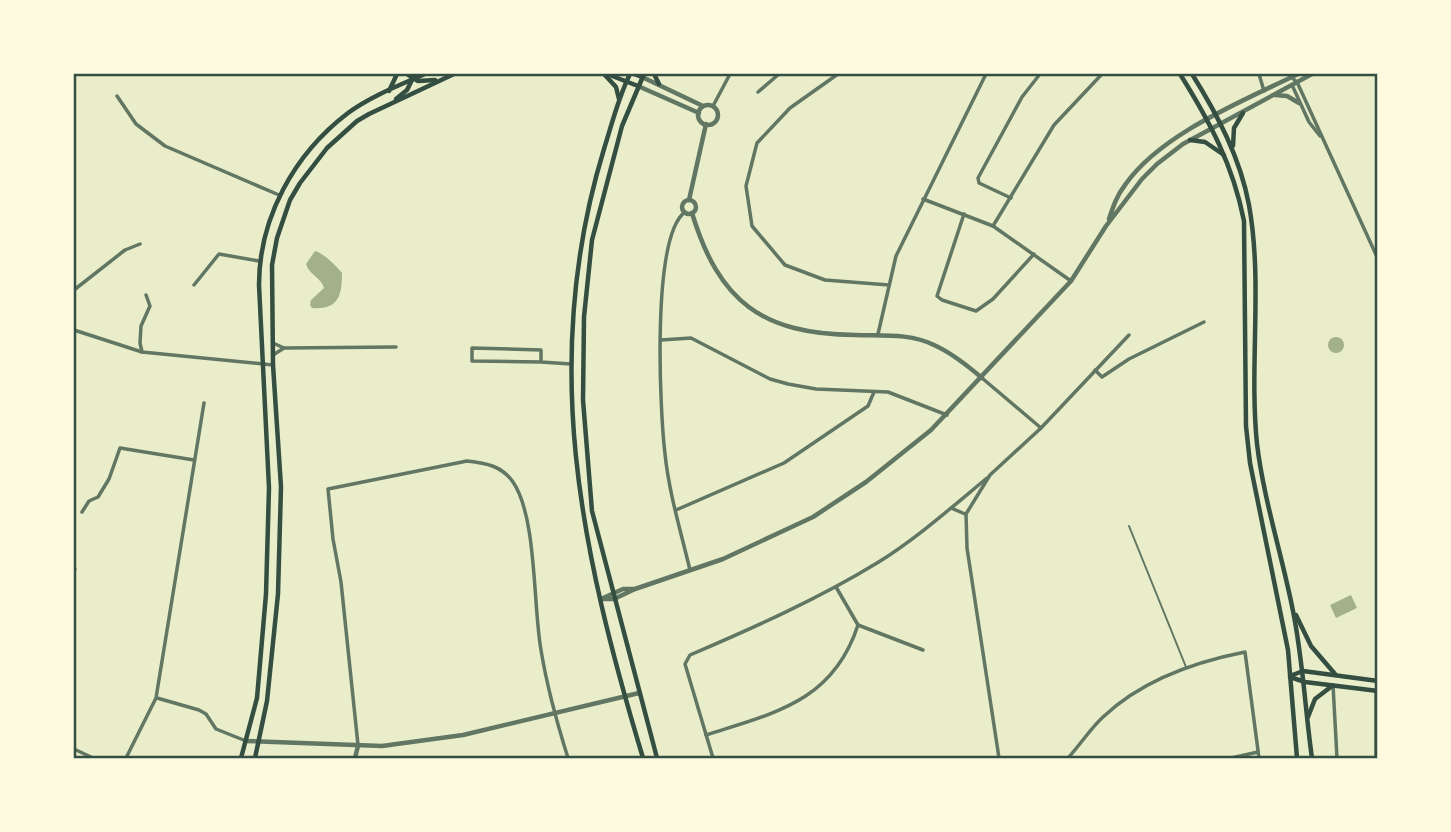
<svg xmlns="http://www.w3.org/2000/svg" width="1451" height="832" font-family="'IBM Plex Sans',sans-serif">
<rect width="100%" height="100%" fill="#e9edc9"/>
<g fill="#a3b18a">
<path d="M315,251C325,254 335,265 342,273C342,295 339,310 312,308L310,305L311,300L324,288C321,277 309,275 306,264Z"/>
<circle cx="1336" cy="345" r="8"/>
<path d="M1351,595L1357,608L1336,618L1330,605Z"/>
</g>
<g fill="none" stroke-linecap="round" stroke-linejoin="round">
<path stroke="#617663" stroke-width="2" d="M1129,526L1186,667"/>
<g stroke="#617663" stroke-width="3.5">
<path d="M838,74L790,108L757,143L746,186L752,226L785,265L825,280L889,285"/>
<path d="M1259,74L1264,91"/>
<path d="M1291,77L1297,82L1378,259"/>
<path d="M1292,85L1309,122L1320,136"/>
<path d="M758,92L779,74"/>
<path d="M117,96L136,124L165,146L279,195"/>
<path d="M713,106L730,74"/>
<path d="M1011,198L979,183L978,178L1022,97L1040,74"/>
<path d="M923,199L993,226L1071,281"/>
<path d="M685,212C651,237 660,412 665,454C669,493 681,532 690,570"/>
<path d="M964,214L937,296L942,300L976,311L993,299L1034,254"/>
<path d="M993,226L1054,125L1102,74"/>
<path d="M194,285L219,254L259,261"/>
<path d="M74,290L125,250L140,244"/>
<path d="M74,330L142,352L273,365"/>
<path d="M878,334L896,256L986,74"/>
<path d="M661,340L691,338L770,379L788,384L816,389L888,392L947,415"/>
<path d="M273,343L284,348L396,347"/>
<path d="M142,352L140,343L141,326L150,306L146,295"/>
<path d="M273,355L284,348"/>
<path d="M541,362L472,361V348L541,350V362L571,364"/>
<path d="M1095,370L1102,377L1129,359L1204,322"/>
<path d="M982,378L1041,428"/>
<path d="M951,508L965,514"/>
<path d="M676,510L784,463L868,406L874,392"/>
<path d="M82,512L89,501L98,497L109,479L120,448L194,460"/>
<path d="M74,569H75"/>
<path d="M858,625L923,650"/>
<path d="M1333,685L1337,758"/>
<path d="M157,698L199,710L206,714L216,729L246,741"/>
<path d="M706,735C774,713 833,702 858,625L836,587"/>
<path d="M358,745L341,582L333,539L328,489L467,461C486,463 502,466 513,482C537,517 533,606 541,650C547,687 557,723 568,758"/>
<path d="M74,749L93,758"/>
<path d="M126,758L156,698L204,403"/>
<path d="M713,758L685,664L690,655C753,628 818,599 877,563C916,539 952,507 987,478"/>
<path d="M999,758L967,548L966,514L990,475L1041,428L1129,335"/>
<path d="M1068,758C1080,745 1090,729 1103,717C1141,681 1194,662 1245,652L1259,758"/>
<path d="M1231,758L1258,752"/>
<path d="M1376,758V691"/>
</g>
<g stroke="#617663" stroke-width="4.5">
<path d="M642,77L703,106"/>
<path d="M638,86L699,113"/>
<path d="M1275,95L1287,96L1299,103"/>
<circle cx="708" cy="115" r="10"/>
<path d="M689,200L706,124"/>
<circle cx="689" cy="207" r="7"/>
<path d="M692,213C719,302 762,334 855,335C881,336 910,333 934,345C952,353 968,366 982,378"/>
<path d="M1109,219C1113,207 1117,195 1125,185C1160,134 1243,101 1298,74"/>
<path d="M601,599H614L635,589L723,559L813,517L866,482L931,430L1071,281L1106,226L1142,179L1157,164L1183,144L1312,74"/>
<path d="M601,599L623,589H635"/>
<path d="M246,741L382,746L463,735L639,693"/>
<path d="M355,758L358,746"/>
</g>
<g stroke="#344e41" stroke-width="4.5">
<path d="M407,74L418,81L435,80"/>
<path d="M604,74L616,87L619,99"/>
<path d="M607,74L638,86"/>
<path d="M630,74C618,98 612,124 604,149C539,361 581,552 643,758"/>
<path d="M634,74L642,77"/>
<path d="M644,74L622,126L592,240L584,317L583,400L592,511L657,758"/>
<path d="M654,74L659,84"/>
<path d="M1180,74C1210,122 1233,165 1244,221L1246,426L1250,463L1288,650L1297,758"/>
<path d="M1192,74C1217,114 1240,157 1249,205C1263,283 1249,365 1257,444C1264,501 1282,555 1293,611C1303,660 1305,709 1312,758"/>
<path d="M389,91L397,74"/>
<path d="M396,99L407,90L415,74"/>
<path d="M1190,140L1205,142L1224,155"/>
<path d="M1233,146L1234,128L1243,113"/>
<path d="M1296,615L1311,646L1335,674"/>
<path d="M1290,676L1303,671L1378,681"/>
<path d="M1290,677L1305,682L1378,691"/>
<path d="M1308,717L1315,699L1332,686"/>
<path d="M241,758L257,698L266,594L269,488L259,285C259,218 294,154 348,113C371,96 400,85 425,74"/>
<path d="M255,758L267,701L278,594L281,487L273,365L272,265L277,238L290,200L300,183L327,148L357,121L369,114L454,74"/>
</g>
</g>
<rect width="1451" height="832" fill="none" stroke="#fefae0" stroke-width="150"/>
<rect x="75" y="75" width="1301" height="682" fill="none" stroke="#344e41" stroke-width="2.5"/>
</svg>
